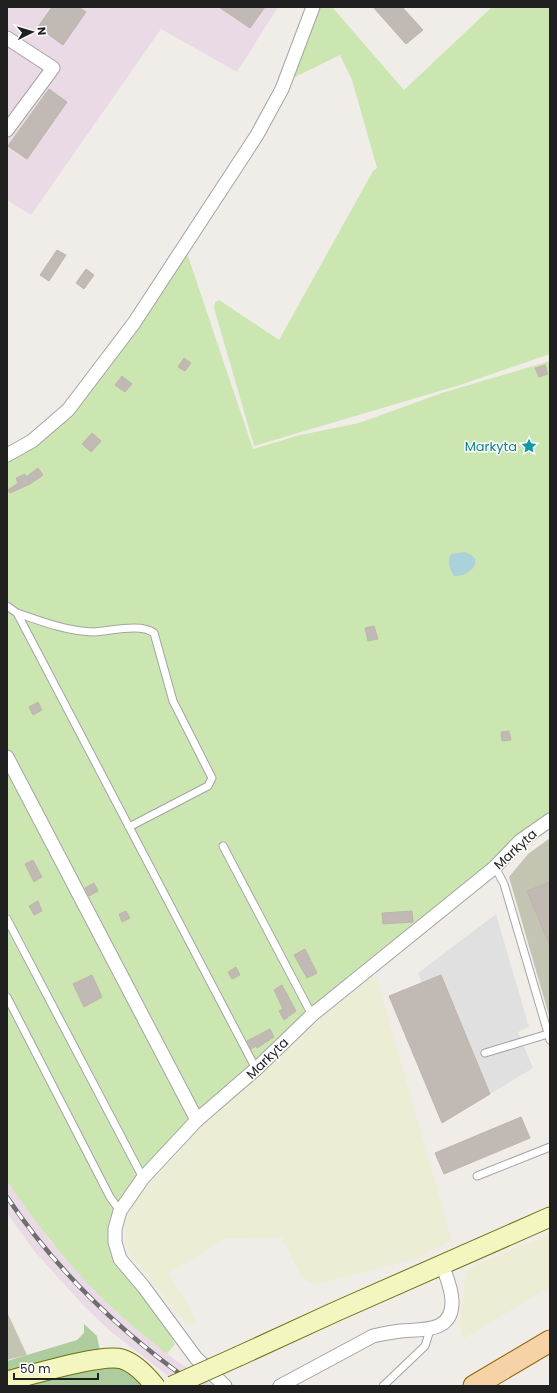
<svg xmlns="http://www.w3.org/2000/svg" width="557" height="1393" font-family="Poppins,sans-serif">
<rect width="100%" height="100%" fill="#f0ede8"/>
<g fill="#e9dae6">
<path d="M7,7H278L237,72L161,29L31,215L7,200Z"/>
<path d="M7,1181L49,1240L96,1292L122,1317L174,1359L214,1386H181L110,1331L83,1305L35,1252L7,1213Z"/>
</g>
<g fill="#c4c4b3">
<path d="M550,838V1019L509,877L528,854Z"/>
<path d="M7,1312L27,1355L7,1360Z"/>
</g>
<g fill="#ecedd4">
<path d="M376,975L452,1241L417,1258L315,1285L302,1278L281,1237L224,1239L169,1273L198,1323L186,1324L129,1254L125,1243V1229L127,1215L140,1195L201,1127L343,999Z"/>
<path d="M550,1234V1287L463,1339L460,1325L465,1277L468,1269L482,1262Z"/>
</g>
<g fill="#cce6b1">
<path d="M315,7H332L404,90L492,7H550V354L460,385L254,446L214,308L215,302L219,300L279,340L373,171L377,168L352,80L340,55L291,79L305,49L303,43Z"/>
<path d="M185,247L253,449L300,435L359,423L442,393L550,361V820L197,1120L109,1227L175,1344L167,1354C152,1341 135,1329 120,1315C76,1275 40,1230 7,1181V455L47,429Z"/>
</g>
<g fill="#adcd9f">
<path d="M84,1324L97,1336L100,1351L7,1376V1361L77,1340L84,1333Z"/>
<path d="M107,1366L125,1369L141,1385L13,1386Z"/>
</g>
<path fill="#e0e0e0" d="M496,914L529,1027L518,1032L533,1068L490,1094L441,975L422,983L418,973Z"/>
<path fill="#abd1db" d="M465,552C487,559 470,577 454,576C449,568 447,562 451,554Z"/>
<g fill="#c1b9b4" stroke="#c1b4ab">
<path d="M52,7H79L86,12L63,45L38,27Z"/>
<path d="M219,7H265L250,28Z"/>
<path d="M373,7H402L423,30L406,44Z"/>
<path d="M49,89L67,102L27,159L8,146Z"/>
<path d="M57,250L66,255L49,281L40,275Z"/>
<path d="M86,269L94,275L84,289L76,283Z"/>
<path d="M184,358L191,363L185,371L178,367Z"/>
<path d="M545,365L548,374L539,377L535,368Z"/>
<path d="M122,376L132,384L125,392L115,385Z"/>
<path d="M92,433L101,441L91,452L82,444Z"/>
<path d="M38,468L43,475L30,484L10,493L8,490L18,483L16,478L25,474L26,477Z"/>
<path d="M374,626L378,639L368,641L365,628Z"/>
<path d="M38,702L42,710L33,715L29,707Z"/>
<path d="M509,731L511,740L502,741L501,732Z"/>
<path d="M33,860L42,877L34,882L25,864Z"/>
<path d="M550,882V946L527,891Z"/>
<path d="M94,883L98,891L89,896L85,888Z"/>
<path d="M38,901L42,911L34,915L29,906Z"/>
<path d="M126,911L130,918L122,922L119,914Z"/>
<path d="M412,911L413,922L383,924L382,913Z"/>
<path d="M305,949L317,973L307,978L294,955Z"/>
<path d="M236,967L240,975L232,979L228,972Z"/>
<path d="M92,975L102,997L84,1007L73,984Z"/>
<path d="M441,975L490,1094L442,1123L389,996Z"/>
<path d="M282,985L296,1011L284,1020L279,1011L283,1009L274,990Z"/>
<path d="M270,1029L274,1037L257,1048L256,1046L251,1049L247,1041Z"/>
<path d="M521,1117L530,1138L444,1174L435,1153Z"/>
</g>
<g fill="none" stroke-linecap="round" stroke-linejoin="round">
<defs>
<g id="lane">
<path d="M7,606L17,613L256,1069"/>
<path d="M17,613C40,621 69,632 94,632C111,631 141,623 154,633L173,701L212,778L208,786L129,827"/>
<path d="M223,846L312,1015"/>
<path d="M495,867L504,884L550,1040"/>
<path d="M7,919L143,1178"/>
<path d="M7,997L110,1197L120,1211"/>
<path d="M485,1053L548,1034"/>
<path d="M477,1176L550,1147"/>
<path d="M383,1386L425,1346L430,1330"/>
</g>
<g id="street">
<path d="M7,38L53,68L7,130"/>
<path d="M7,455L32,441L68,410L134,323L257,135L282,89L313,7"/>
<path d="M7,757L197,1120"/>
<path d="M225,1386L196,1358L143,1286L120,1259L115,1242V1229L120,1211L143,1178L197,1120L256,1069L312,1015L495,867L520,841L550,820"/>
<path d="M280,1386L373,1336C382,1334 391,1332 401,1331C422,1329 453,1333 452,1301C452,1289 446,1276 442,1264"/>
</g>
<g id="secondary">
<path d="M239,1356L337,1311L550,1217"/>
<path d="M7,1381C31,1375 102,1353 122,1359C135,1363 147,1376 155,1386"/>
</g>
<path id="primary" d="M474,1386L550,1341"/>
</defs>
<use href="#lane" stroke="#a4a4a4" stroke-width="9"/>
<use href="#street" stroke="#a4a4a4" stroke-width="15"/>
<use href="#secondary" stroke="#69720c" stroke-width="21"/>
<use href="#primary" stroke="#93640a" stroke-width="23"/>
<use href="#lane" stroke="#fff" stroke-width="7"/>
<use href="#street" stroke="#fff" stroke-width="13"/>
<use href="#secondary" stroke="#f4f6c0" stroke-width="19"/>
<use href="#primary" stroke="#f6d3a7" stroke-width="21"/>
<defs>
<path id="rail" d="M7,1197C58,1273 122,1334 197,1386"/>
</defs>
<use href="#rail" stroke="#6e6e6e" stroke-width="4.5"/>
<use href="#rail" stroke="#fff" stroke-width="3" stroke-dasharray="9" stroke-linecap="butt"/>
<defs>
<path id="secondary-bridge" d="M172,1386L239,1356"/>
</defs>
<use href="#secondary-bridge" stroke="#69720c" stroke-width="21" stroke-linecap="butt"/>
<use href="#secondary-bridge" stroke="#f4f6c0" stroke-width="19"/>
</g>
<defs>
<symbol id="sight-bare" viewBox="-9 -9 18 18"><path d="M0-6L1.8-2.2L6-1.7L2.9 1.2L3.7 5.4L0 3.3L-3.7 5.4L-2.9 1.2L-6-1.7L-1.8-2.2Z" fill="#0f9aa8" stroke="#fff" stroke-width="2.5" paint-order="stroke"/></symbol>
</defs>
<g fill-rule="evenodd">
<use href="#sight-bare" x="518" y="435" width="22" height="22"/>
</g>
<g text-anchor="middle" stroke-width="3" stroke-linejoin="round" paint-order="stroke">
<g font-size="13" fill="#0d838f" stroke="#fff" text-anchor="end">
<text x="517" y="451">Markyta</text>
</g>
<g font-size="13" fill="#202020" stroke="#fff">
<text transform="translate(515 849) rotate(-42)" y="5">Markyta</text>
<text transform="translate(267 1058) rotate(-44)" y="5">Markyta</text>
</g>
</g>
<rect width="557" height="1393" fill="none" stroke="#202020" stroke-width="16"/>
<g transform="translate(32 32) rotate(85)" stroke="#ffffff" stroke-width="3" paint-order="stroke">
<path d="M0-3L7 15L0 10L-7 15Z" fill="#202020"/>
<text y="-6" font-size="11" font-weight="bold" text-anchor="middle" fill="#202020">N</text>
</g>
<path d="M14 1373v6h84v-6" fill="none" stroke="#202020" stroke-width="2"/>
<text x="20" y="1373" font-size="12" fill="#202020" stroke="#ffffff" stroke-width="3" paint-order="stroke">50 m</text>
</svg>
